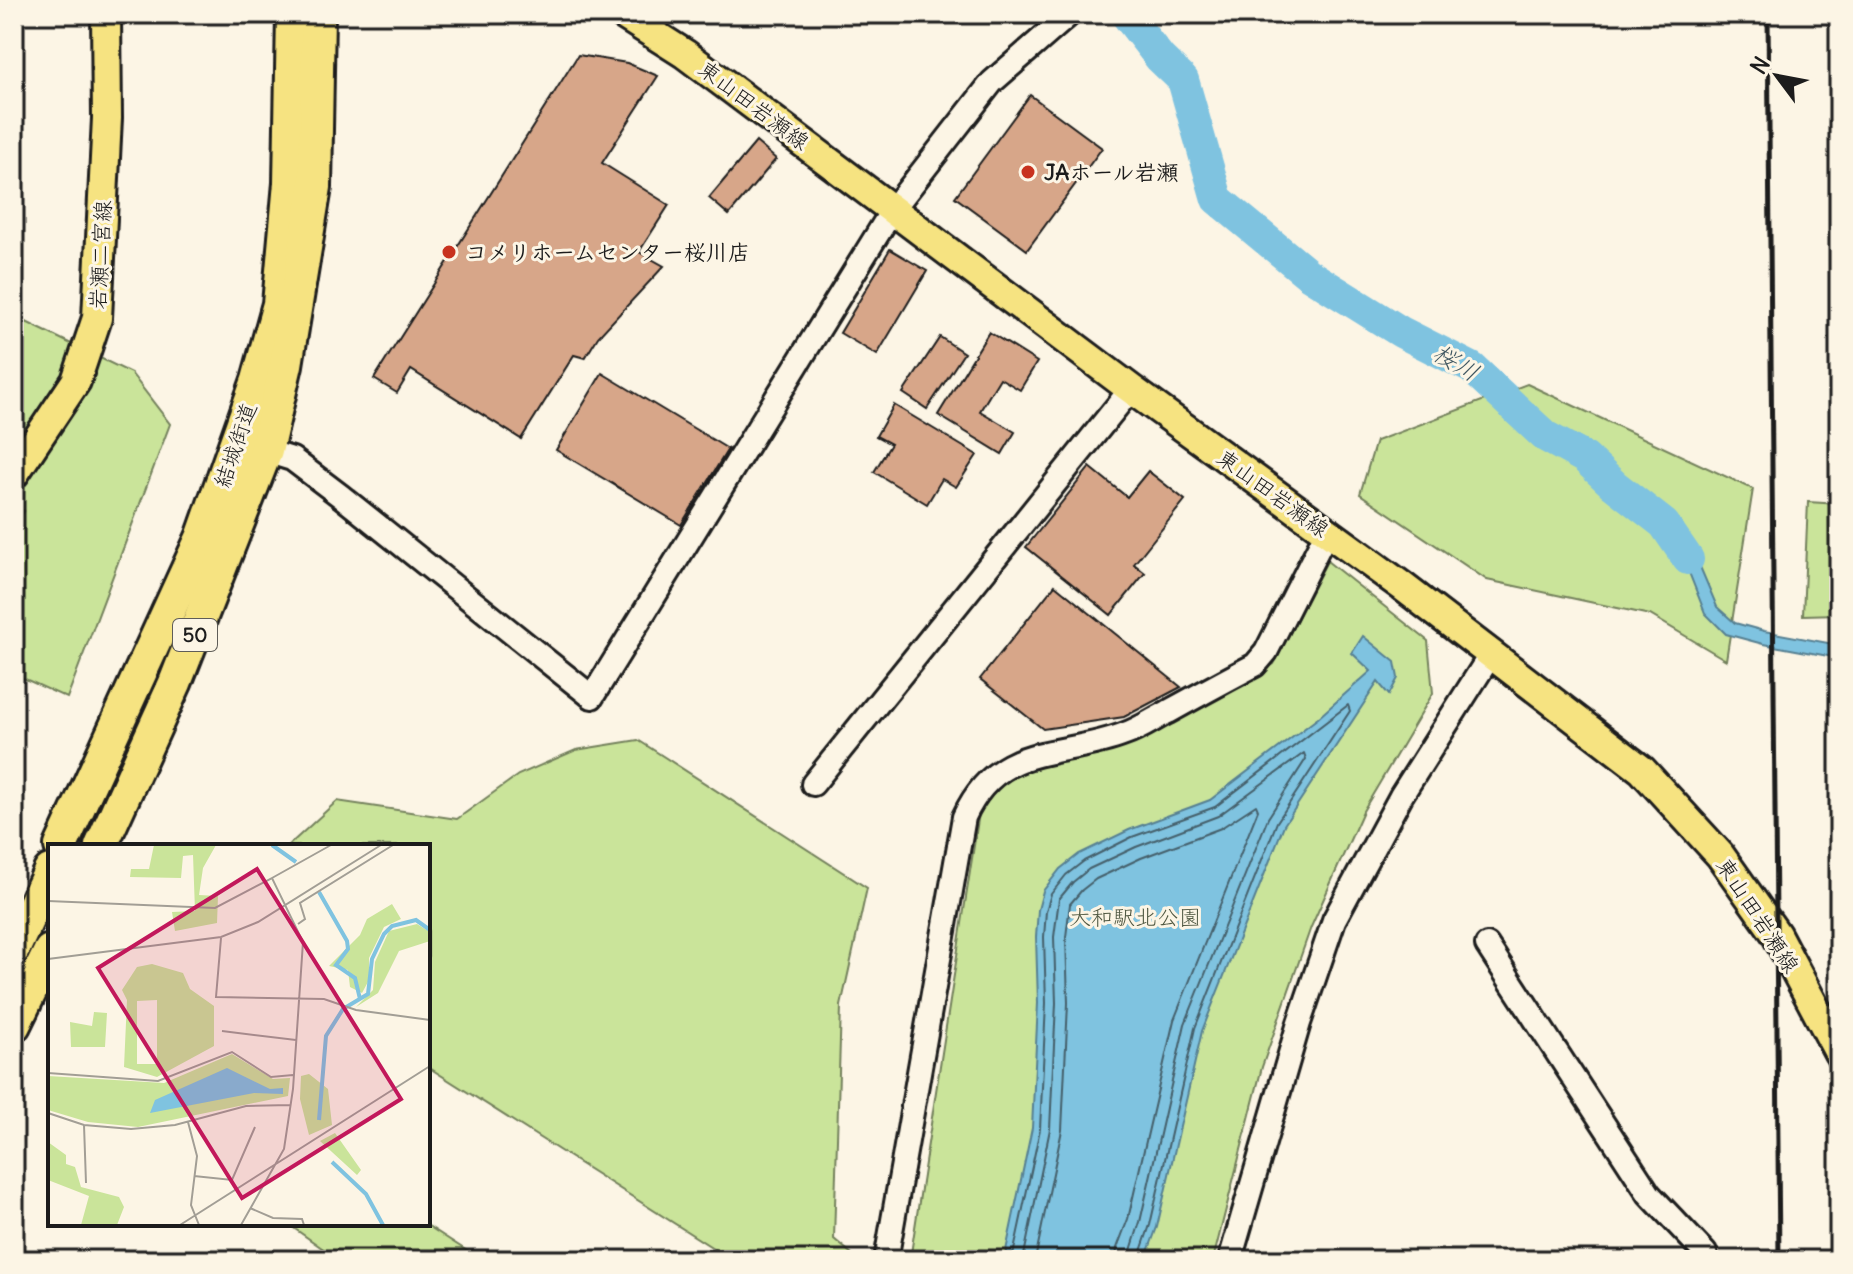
<svg xmlns="http://www.w3.org/2000/svg" width="1853" height="1274" font-family="Delius,'Klee One',sans-serif">
<rect width="100%" height="100%" fill="#fcf5e5"/>
<filter id="ink" filterUnits="userSpaceOnUse"><feTurbulence type="fractalNoise" baseFrequency=".0125" numOctaves="2"/><feDisplacementMap in="SourceGraphic" scale="16" xChannelSelector="R" yChannelSelector="G"/><feConvolveMatrix kernelMatrix="1 2 1 2 8 2 1 2 1" color-interpolation-filters="sRGB"/></filter>
<g filter="url(#ink)">
<g fill="#cae49a" stroke="#73805b" stroke-width="2">
<path d="M22,320L131,373L170,424L67,698L14,674V528L24,511L14,505V331Z"/>
<path d="M1527,384L1753,489L1726,660L1650,615L1487,580L1360,494L1376,441Z"/>
<path d="M1808,502L1839,504V614L1803,615Z"/>
<path d="M1327,561L1428,641L1433,693L1363,811L1311,927L1262,1067L1213,1260H910L979,813L1003,781L1035,762L1236,686L1274,664Z"/>
<path d="M638,740L867,888L841,1006L834,1239L859,1260H732L428,1067V846H288L337,801L457,819L518,775L576,750Z"/>
<path d="M288,1224H425L481,1260H339Z"/>
</g>
<g fill="#7fc3e0" stroke="#578092" stroke-width="2">
<path d="M1669,520L1698,562L1717,607L1735,623L1764,631L1839,645V658L1763,644L1726,634L1705,613L1688,570L1659,529Z"/>
<path d="M1363,636L1395,662L1398,678L1389,695L1378,682L1284,825L1202,1031L1157,1227L1145,1260H1004L1032,1128L1038,1003L1036,937L1038,910L1043,891L1060,869L1079,854L1129,830L1210,800L1318,718L1371,671L1352,653Z"/>
</g>
<g fill="none" stroke-linecap="round" stroke-linejoin="round">
<g stroke="#445f6a" stroke-width="2">
<path d="M1012,1260L1040,1129L1046,1003L1044,937L1046,911L1051,894L1066,875L1084,861L1132,837L1215,807L1348,705L1350,711L1277,822L1195,1028L1150,1225L1138,1260"/>
<path d="M1023,1260L1050,1129L1056,1003L1054,937L1059,899L1073,882L1089,869L1136,847L1218,816L1304,753L1306,759L1268,818L1185,1024L1140,1222L1128,1260"/>
<path d="M1035,1260L1062,1130L1068,1003L1066,937L1070,904L1082,890L1096,879L1141,858L1221,828L1256,805L1258,810L1174,1020L1128,1219L1117,1248L1116,1260"/>
</g>
<path stroke="#7fc3e0" stroke-width="32" d="M1126,14L1160,58L1183,80L1217,199L1308,274L1401,332L1472,368L1545,436L1585,458L1614,485L1664,524L1688,559"/>
</g>
<g fill="#d7a689" stroke="#1c1c1c" stroke-width="2">
<path d="M578,55L627,63L658,76L602,163L669,205L639,252L664,266L598,337L585,358L574,355L521,439L411,370L397,393L374,379Z"/>
<path d="M1030,95L1102,148L1027,250L955,197Z"/>
<path d="M756,142L776,159L729,215L709,198Z"/>
<path d="M890,249L927,271L877,355L840,333Z"/>
<path d="M989,332L1037,362L1020,390L1000,378L980,411L1015,432L1002,454L938,415Z"/>
<path d="M940,337L964,353L927,409L903,393Z"/>
<path d="M602,373L728,449L681,525L556,450Z"/>
<path d="M894,405L977,455L956,487L942,479L927,504L874,472L891,444L876,436Z"/>
<path d="M1090,467L1127,497L1148,471L1185,500L1134,564L1145,573L1111,615L1026,547Z"/>
<path d="M1055,585L1181,687L1124,717L1043,729L980,679Z"/>
</g>
<g fill="none" stroke-linecap="round" stroke-linejoin="round">
<defs>
<g id="minor">
<path d="M266,451L292,459L342,497L592,697L893,209L992,82L1070,14"/>
<path d="M813,784L1131,389"/>
<path d="M1487,945L1649,1194L1705,1253L1707,1260"/>
<path d="M886,1260L964,817C999,740 1061,759 1125,734C1140,729 1154,719 1168,712C1197,696 1226,680 1255,665L1266,652L1326,533"/>
<path d="M1230,1260L1299,1023L1334,920L1401,796L1491,654"/>
</g>
<g id="major">
<path d="M622,14L685,54L1131,389L1402,586L1642,770L1720,855L1776,934L1839,1053"/>
<path d="M14,474L76,381L97,318L107,118L106,14"/>
</g>
<g id="highway">
<path d="M61,846L202,538L258,380L279,304L290,183L293,14"/>
<path d="M101,846L175,683L266,451L286,365L315,187L318,14"/>
<path d="M14,948L50,871"/>
<path d="M14,1025L50,951"/>
</g>
</defs>
<use href="#minor" stroke="#1c1c1c" stroke-width="28"/>
<use href="#major" stroke="#1c1c1c" stroke-width="34"/>
<use href="#highway" stroke="#1c1c1c" stroke-width="38"/>
<use href="#minor" stroke="#fcf5e5" stroke-width="22"/>
<use href="#major" stroke="#f6e381" stroke-width="28"/>
<use href="#highway" stroke="#f6e381" stroke-width="32"/>
<path stroke="#1c1c1c" stroke-width="5" d="M1768,14L1779,1260"/>
</g>
</g>
<g fill="#c8321e" stroke="#fcf5e5" stroke-width="3">
<circle cx="1028" cy="172" r="8"/>
<circle cx="449" cy="252" r="8"/>
</g>
<g text-anchor="middle" stroke-width="6" stroke-linejoin="round" paint-order="stroke">
<rect fill="#fcf5e5" stroke="#5f5d58" stroke-width="2" x="173" y="619" width="44" height="32" rx="6"/>
<g font-size="20" font-weight="bold" fill="#1c1c1c">
<text x="195" y="642">50</text>
</g>
<g font-size="22" fill="#1c1c1c" stroke="#fcf5e5">
<text transform="translate(754 105) rotate(37)" y="8">東山田岩瀬線</text>
<text transform="translate(100 255) rotate(-87)" y="8">岩瀬二宮線</text>
<text transform="translate(235 445) rotate(-71)" y="8">結城街道</text>
<text transform="translate(1273 493) rotate(36)" y="8">東山田岩瀬線</text>
<text transform="translate(1758 915) rotate(57)" y="8">東山田岩瀬線</text>
</g>
<g font-size="22" font-weight="bold" fill="#1c1c1c" stroke="#fcf5e5" text-anchor="start">
<text x="1044" y="180">JAホール岩瀬</text>
<text x="465" y="260">コメリホームセンター桜川店</text>
</g>
<g font-size="22" fill="#505842" stroke="#fcf5e5">
<text x="1135" y="925">大和駅北公園</text>
</g>
<g font-size="24" font-style="italic" fill="#3f5661" stroke="#fcf5e5">
<text transform="translate(1456 363) rotate(31)" y="8">桜川</text>
</g>
</g>
<g transform="translate(48 844)">
<rect width="382" height="382" fill="#fcf5e5"/>
<path d="M106,1H168L155,24L151,51L170,52L169,79L127,87L124,68L147,67L145,11L135,12L133,34L82,33L83,25H101ZM344,60L353,75L336,83L321,114V136L314,149L302,143L300,126L281,122L312,91L319,75ZM369,80L382,88V97L351,107L330,149L308,163L325,146L327,118L341,87ZM104,120L135,129L142,145L166,162V202L109,233L76,223L79,156L74,146L89,123ZM109,156V220H89V157ZM46,168L59,169L57,203H23L22,178L44,182ZM184,210L225,235L242,234L240,252L90,283L40,278L0,266V232L116,239ZM261,230L280,245L284,281L261,291L252,255L253,232ZM287,289L313,326L309,331L272,297ZM0,298L18,311V320L27,323L33,343L71,353L76,363L69,381H33L41,352L0,336Z" fill="#cae49a" fill-rule="evenodd"/>
<path d="M179,224L222,245L235,244V250L206,249L102,269L107,256Z" fill="#7fc3e0"/>
<path fill="none" stroke="#7fc3e0" stroke-width="4" d="M224,1L248,18M271,48L299,97L300,105L288,121L307,134L312,155M271,276L278,192L295,165L320,150L324,115L336,90L344,82L368,76L382,86M284,318L318,350L335,381"/>
<path fill="none" stroke="#a29e95" stroke-width="2" d="M224,34L283,1M0,57L167,64L224,34L255,98L245,245L236,305L193,381M250,80L257,75L252,59L345,1M173,94L168,153L276,155L308,166L382,176M0,115L173,93L210,78L333,1M174,187L248,196M0,229L110,237L184,208L223,233L245,231M0,269L36,281L83,285L127,281L198,262L243,261M140,278L149,312L143,361L151,381M36,281L38,339M146,332L184,336L207,283M202,364L225,374L254,375L256,381M132,381L382,222"/>
<path fill="#c2185b" fill-opacity="0.15" stroke="#c2185b" stroke-width="4" d="M209,25L353,255L194,354L50,124Z"/>
<rect width="382" height="382" fill="none" stroke="#1c1c1c" stroke-width="4"/>
</g>
<rect width="1853" height="1274" fill="none" stroke="#fcf5e5" stroke-width="48"/>
<rect x="24" y="24" width="1805" height="1226" fill="none" stroke="#1c1c1c" stroke-width="3" filter="url(#ink)"/>
<g transform="translate(1777 76) rotate(302)" stroke="#fcf5e5" stroke-width="6" paint-order="stroke">
<path d="M0-6L14 30L0 20L-14 30Z" fill="#1c1c1c"/>
<text y="-12" font-size="22" font-weight="bold" text-anchor="middle" fill="#1c1c1c">N</text>
</g>
</svg>
